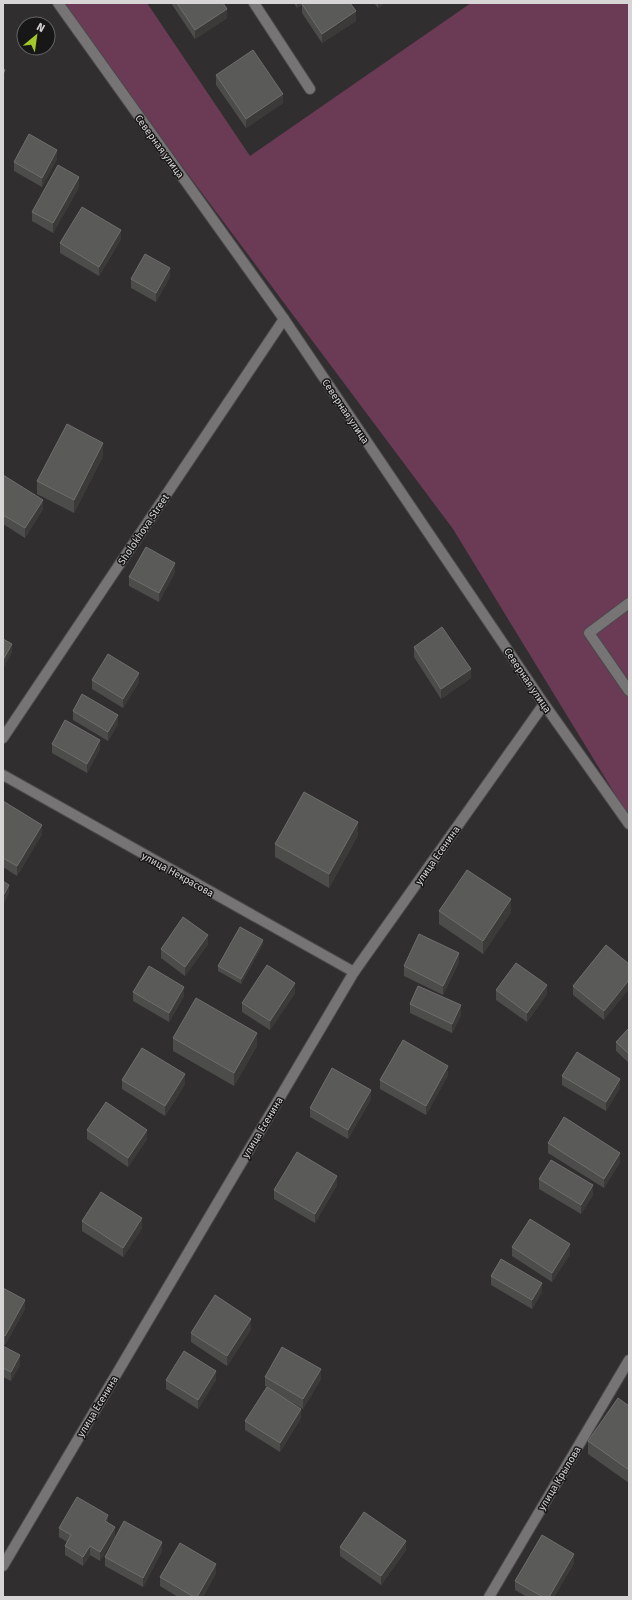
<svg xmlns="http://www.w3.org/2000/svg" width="632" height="1600" font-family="'Fira Sans',sans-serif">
<rect width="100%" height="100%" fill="#312e30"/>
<path fill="#6b3a55" d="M60,3H147L250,156L471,3H629V817L453,529Z"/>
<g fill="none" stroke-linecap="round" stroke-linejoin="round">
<defs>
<g id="minor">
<path d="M58,3L284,319L544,704L629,824"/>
<path d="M254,3L310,89"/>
<path d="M629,603L589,633L629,691"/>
<path d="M3,738L284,319"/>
<path d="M3,775L354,972"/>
<path d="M3,1566L354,972L544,704"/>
<path d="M489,1597L629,1360"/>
</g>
</defs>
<use href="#minor" stroke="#4c494b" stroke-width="12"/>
<use href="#minor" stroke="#767475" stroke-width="10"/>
</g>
<g fill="#4c4c4a">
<path d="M171,3H223L227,18L195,39Z"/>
<path d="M294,3H350L356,21L322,43L302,13V5L297,8Z"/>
<path d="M374,3H385L378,8Z"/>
<path d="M216,75L283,103L246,128L216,85Z"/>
<path d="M57,159L42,187L14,171V162Z"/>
<path d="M79,187L53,233L32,221V212Z"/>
<path d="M121,239L99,276L60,253V243Z"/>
<path d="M170,277L156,302L131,288V279Z"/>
<path d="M103,456L74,513L37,494V481Z"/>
<path d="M3,475L43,509L25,538L3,524Z"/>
<path d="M175,572L159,602L129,586V577Z"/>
<path d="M414,647L471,678L441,699L414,657Z"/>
<path d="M92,680L139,682L123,708L92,689Z"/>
<path d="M73,711L118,724L108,741L73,720Z"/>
<path d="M52,744L100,749L87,773L52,753Z"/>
<path d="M3,801L42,834L17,876L3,867Z"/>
<path d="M358,835L329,888L275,857V844Z"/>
<path d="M439,911L511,912L483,954L439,924Z"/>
<path d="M208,944L185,976L161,958V949Z"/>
<path d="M263,944L241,984L218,971V966Z"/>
<path d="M606,945L604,1020L573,995V986Z"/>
<path d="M459,962L443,995L404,976V966Z"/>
<path d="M496,990L547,994L527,1022L496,1000Z"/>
<path d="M133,992L184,996L169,1022L133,1001Z"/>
<path d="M295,993L270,1030L242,1012V1003Z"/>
<path d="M410,1004L461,1015L452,1033L410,1013Z"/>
<path d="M629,1028V1063L616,1051V1042Z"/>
<path d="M173,1038L257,1046L234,1086L173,1051Z"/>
<path d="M448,1075L426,1115L380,1089V1080Z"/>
<path d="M562,1076L620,1088L606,1111L562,1085Z"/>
<path d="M122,1080L185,1084L165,1116L122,1089Z"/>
<path d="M371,1099L348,1139L310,1117V1108Z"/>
<path d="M87,1130L147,1139L128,1167L87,1139Z"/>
<path d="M548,1143L620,1162L604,1188L548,1153Z"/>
<path d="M539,1179L593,1195L581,1214L539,1189Z"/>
<path d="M337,1185L315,1223L274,1199V1190Z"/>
<path d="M82,1221L142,1228L123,1257L82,1231Z"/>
<path d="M512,1247L570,1254L552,1282L512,1256Z"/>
<path d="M491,1276L542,1292L532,1309L491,1285Z"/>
<path d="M3,1288L25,1309L5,1345L3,1344Z"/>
<path d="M251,1329L227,1366L191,1342V1333Z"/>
<path d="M3,1346L20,1365L11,1381L3,1377Z"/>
<path d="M265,1377L321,1379L303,1409L268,1388L301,1418L280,1452L245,1430V1421L267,1387L265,1386Z"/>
<path d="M166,1380H216L198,1409L166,1389Z"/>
<path d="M629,1406V1483L588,1454V1441Z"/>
<path d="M108,1523L115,1536L100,1561L90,1555L83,1566L65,1555V1546L67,1542L59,1537V1528Z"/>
<path d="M340,1547L406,1550L381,1585L340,1556Z"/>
<path d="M162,1551L143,1587L105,1566V1557Z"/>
<path d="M574,1563L554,1597H527L515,1590V1581Z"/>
<path d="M216,1573L203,1597H178L160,1586V1577Z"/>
</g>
<g fill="#3b3a39">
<path d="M297,3H304L297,8Z"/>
<path d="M378,3H385L378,8Z"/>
<path d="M227,9V18L195,39V30Z"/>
<path d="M356,11V21L322,43V34Z"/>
<path d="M5,70V79L3,83V74Z"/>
<path d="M283,94V103L246,128V119Z"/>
<path d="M57,150V159L42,187V178Z"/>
<path d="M79,177V187L53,233V223Z"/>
<path d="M121,230V239L99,276V267Z"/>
<path d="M170,268V277L156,302V293Z"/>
<path d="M103,443V456L74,513V500Z"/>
<path d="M43,500V509L25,538V528Z"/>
<path d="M175,563V572L159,602V593Z"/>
<path d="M12,644V653L3,669V660Z"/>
<path d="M471,669V678L441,699V689Z"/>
<path d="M139,673V682L123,708V699Z"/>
<path d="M118,715V724L108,741V732Z"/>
<path d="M100,740V749L87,773V764Z"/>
<path d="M358,822V835L329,888V874Z"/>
<path d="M42,825V834L17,876V866Z"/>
<path d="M9,885V894L3,905V896Z"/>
<path d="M511,899V912L483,954V941Z"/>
<path d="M208,935V944L185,976V967Z"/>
<path d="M263,940V944L241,984V979Z"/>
<path d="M459,953V962L443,995V986Z"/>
<path d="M629,980V989L604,1020V1011Z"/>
<path d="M295,983V993L270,1030V1021Z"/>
<path d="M547,985V994L527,1022V1013Z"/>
<path d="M184,987V996L169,1022V1013Z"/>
<path d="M461,1005V1015L452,1033V1024Z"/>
<path d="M257,1033V1046L234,1086V1073Z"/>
<path d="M448,1066V1075L426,1115V1106Z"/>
<path d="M185,1074V1084L165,1116V1106Z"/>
<path d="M620,1079V1088L606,1111V1102Z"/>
<path d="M371,1090V1099L348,1139V1130Z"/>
<path d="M147,1130V1139L128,1167V1158Z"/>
<path d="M620,1153V1162L604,1188V1179Z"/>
<path d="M337,1176V1185L315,1223V1214Z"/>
<path d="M593,1185V1195L581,1214V1205Z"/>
<path d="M142,1218V1228L123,1257V1248Z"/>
<path d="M570,1244V1254L552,1282V1273Z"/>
<path d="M542,1283V1292L532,1309V1300Z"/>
<path d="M25,1300V1309L5,1345V1336Z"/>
<path d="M251,1319V1329L227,1366V1356Z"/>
<path d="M20,1355V1365L11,1381V1372Z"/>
<path d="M321,1369V1379L303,1409V1399Z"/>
<path d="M216,1371V1380L198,1409V1400Z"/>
<path d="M301,1409V1418L280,1452V1443Z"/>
<path d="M108,1515V1524L105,1521Z"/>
<path d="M115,1527V1536L100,1561V1552Z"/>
<path d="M406,1541V1550L381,1585V1576Z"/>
<path d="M162,1542V1551L143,1587V1578Z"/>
<path d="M90,1546V1555L83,1566V1557Z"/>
<path d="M574,1554V1563L554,1597H549Z"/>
<path d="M216,1564V1573L203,1597H197Z"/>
</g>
<g fill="#5a5b59" stroke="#6e6e6c">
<path d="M177,3H223L227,9L195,30Z"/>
<path d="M303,3H350L356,11L322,34L302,4Z"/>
<path d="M253,50L283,94L246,119L216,75Z"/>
<path d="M3,68L5,70L3,74Z"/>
<path d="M29,134L57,150L42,178L14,162Z"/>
<path d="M58,165L79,177L53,223L32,212Z"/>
<path d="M82,207L121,230L99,267L60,243Z"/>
<path d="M145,254L170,268L156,293L131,279Z"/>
<path d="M67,424L103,443L74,500L37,481Z"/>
<path d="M3,475L43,500L25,528L3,515Z"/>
<path d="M146,547L175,563L159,593L129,577Z"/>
<path d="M442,627L471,669L441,689L414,647Z"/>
<path d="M3,639L12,644L3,660Z"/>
<path d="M108,654L139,673L123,699L92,680Z"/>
<path d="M82,694L118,715L108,732L73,711Z"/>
<path d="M65,720L100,740L87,764L52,744Z"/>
<path d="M304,792L358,822L329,874L275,844Z"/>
<path d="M3,801L42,825L17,866L3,858Z"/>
<path d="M467,870L511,899L483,941L439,911Z"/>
<path d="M3,881L9,885L3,896Z"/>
<path d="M183,917L208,935L185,967L161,949Z"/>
<path d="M240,927L263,940L241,979L218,966Z"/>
<path d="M419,934L459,953L443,986L404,966Z"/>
<path d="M606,945L629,964V980L604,1011L573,986Z"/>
<path d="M516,963L547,985L527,1013L496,990Z"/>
<path d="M267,965L295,983L270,1021L242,1003Z"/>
<path d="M149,966L184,987L169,1013L133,992Z"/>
<path d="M418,986L461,1005L452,1024L410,1004Z"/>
<path d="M196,998L257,1033L234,1073L173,1038Z"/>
<path d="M629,1028V1054L616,1042Z"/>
<path d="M403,1040L448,1066L426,1106L380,1080Z"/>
<path d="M142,1048L185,1074L165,1106L122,1080Z"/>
<path d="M577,1052L620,1079L606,1102L562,1076Z"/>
<path d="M332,1068L371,1090L348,1130L310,1108Z"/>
<path d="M106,1102L147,1130L128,1158L87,1130Z"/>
<path d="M564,1117L620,1153L604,1179L548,1143Z"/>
<path d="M297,1152L337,1176L315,1214L274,1190Z"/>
<path d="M551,1160L593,1185L581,1205L539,1179Z"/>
<path d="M101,1192L142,1218L123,1248L82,1221Z"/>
<path d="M530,1219L570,1244L552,1273L512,1247Z"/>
<path d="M501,1259L542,1283L532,1300L491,1276Z"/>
<path d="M3,1288L25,1300L5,1336L3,1335Z"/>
<path d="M215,1295L251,1319L227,1356L191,1333Z"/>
<path d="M3,1346L20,1355L11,1372L3,1368Z"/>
<path d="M282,1347L321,1369L303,1399L265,1377Z"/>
<path d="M184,1351L216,1371L198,1400L166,1380Z"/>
<path d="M267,1387L301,1409L280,1443L245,1421Z"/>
<path d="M618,1398L629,1406V1470L588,1441Z"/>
<path d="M77,1497L108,1515L105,1521L115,1527L100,1552L90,1546L83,1557L65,1546L71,1535L59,1528Z"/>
<path d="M364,1512L406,1541L381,1576L340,1547Z"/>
<path d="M124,1521L162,1542L143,1578L105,1557Z"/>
<path d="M542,1535L574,1554L549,1597H543L515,1581Z"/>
<path d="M180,1543L216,1564L197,1597H194L160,1577Z"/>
</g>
<g text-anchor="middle" stroke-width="3" stroke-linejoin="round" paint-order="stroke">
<g font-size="10" fill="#d7d5d6" stroke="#181717">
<text transform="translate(160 146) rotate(54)" y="4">Северная улица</text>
<text transform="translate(346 411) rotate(56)" y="4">Северная улица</text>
<text transform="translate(143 529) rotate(-56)" y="4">Sholokhova Street</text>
<text transform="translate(528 680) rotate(56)" y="4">Северная улица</text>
<text transform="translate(437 855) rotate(-55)" y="4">улица Есенина</text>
<text transform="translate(178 874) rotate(29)" y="4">улица Некрасова</text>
<text transform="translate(262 1127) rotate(-59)" y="4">улица Есенина</text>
<text transform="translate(97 1406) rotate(-59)" y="4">улица Есенина</text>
<text transform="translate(559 1478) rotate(-59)" y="4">улица Крылова</text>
</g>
</g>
<rect width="632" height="1600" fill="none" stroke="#d7d5d6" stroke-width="8"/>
<g transform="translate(36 36) rotate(29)"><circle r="19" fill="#181717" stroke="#646363"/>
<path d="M0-3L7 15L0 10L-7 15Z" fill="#a2c928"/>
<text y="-6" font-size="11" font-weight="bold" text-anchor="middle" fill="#d7d5d6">N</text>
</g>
</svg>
